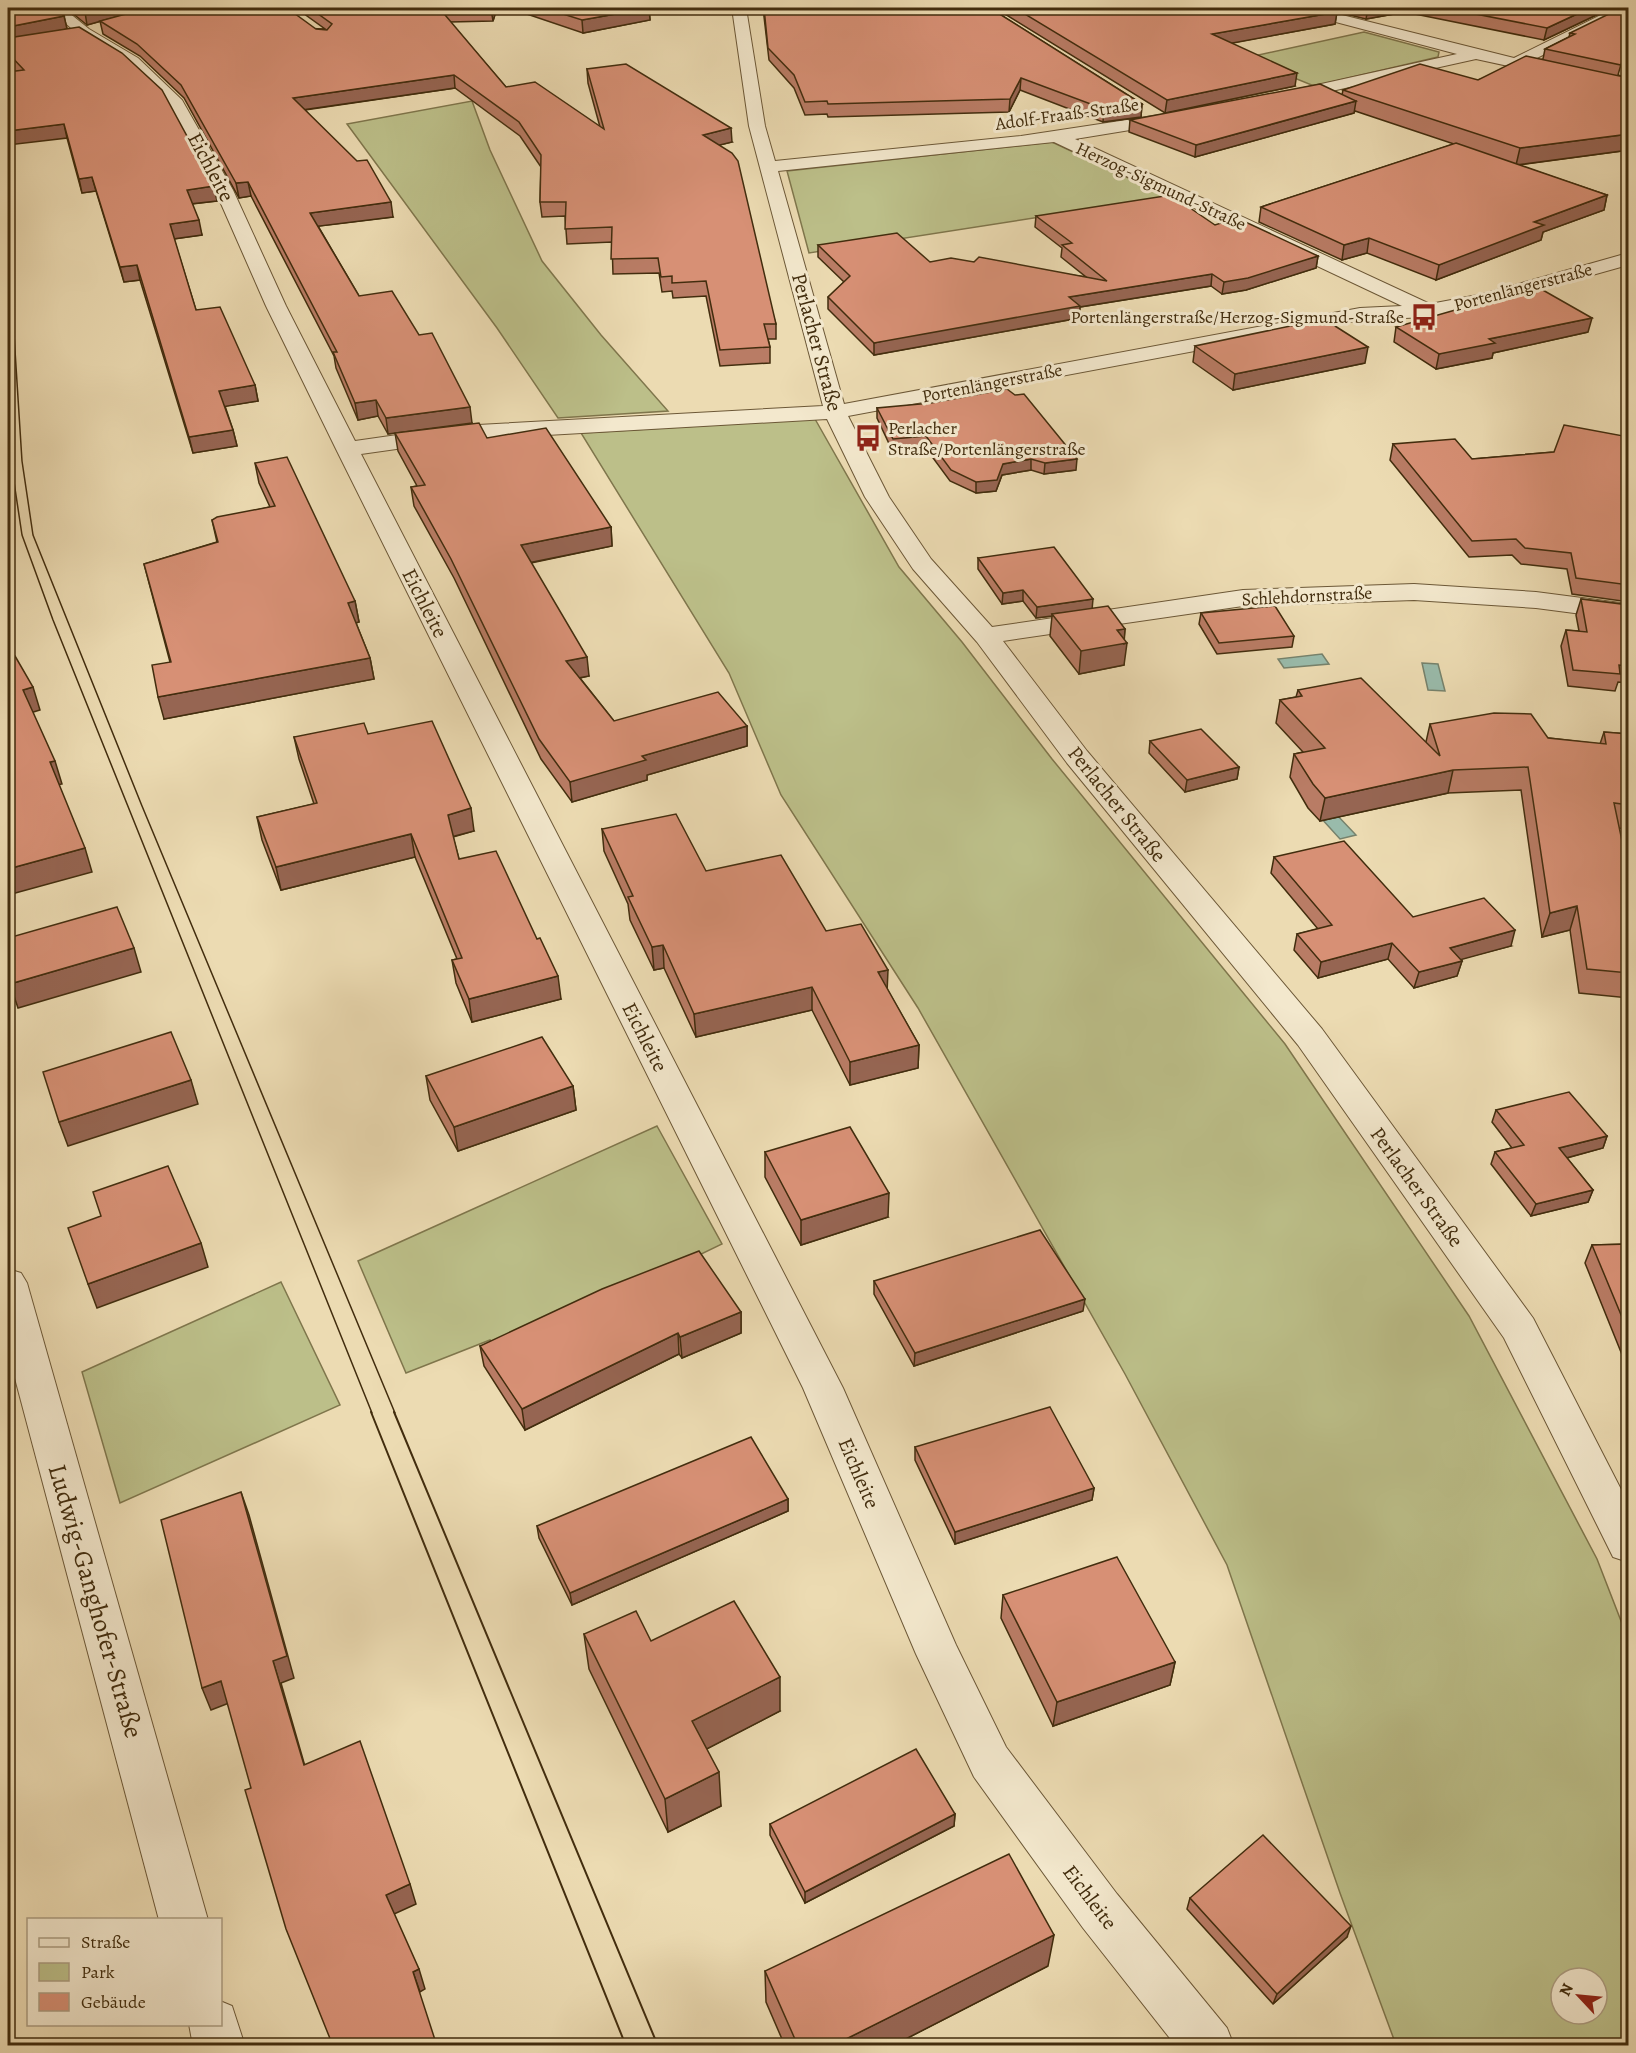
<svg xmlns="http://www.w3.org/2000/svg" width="1636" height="2053" font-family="Alegreya,serif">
<rect width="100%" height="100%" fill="#ecdbb2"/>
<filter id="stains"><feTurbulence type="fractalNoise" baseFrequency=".00333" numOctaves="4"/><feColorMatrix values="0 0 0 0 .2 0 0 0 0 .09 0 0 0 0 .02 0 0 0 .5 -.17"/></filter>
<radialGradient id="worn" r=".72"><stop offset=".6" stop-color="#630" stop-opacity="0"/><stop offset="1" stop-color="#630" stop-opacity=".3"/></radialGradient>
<g fill="#bcbf89" stroke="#7f764c" stroke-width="1.5" fill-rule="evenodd">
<path d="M1364,32L1439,52L1438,57L1314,86L1245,58Z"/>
<path d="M472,101L490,150L542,261L601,335L668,411L558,418L497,328L347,124Z"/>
<path d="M1052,142L1169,197L809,253L787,171Z"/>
<path d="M815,419L899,567L962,642L1052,759L1285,1044L1469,1316L1597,1559L1628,1639V2045H1396L1340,1893L1227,1565L1125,1374L918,1008L781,795L729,673L581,433ZM1561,1978H1597V2014H1561Z"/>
<path d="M657,1126L722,1244L499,1352L490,1340L406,1373L358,1261Z"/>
<path d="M281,1282L340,1405L120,1503L82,1372Z"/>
</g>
<g fill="#99bbab" stroke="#76826c" stroke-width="1.5">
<path d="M1322,654L1329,664L1284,668L1278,659Z"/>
<path d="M1422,663L1438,664L1445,691L1428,690Z"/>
<path d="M1336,814L1356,835L1340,839L1320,817Z"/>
</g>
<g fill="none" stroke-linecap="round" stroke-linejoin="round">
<defs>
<g id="street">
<path d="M48,8H63L89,29L138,58L182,100L233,190L286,306L355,441L460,426L823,406L749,126L732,8H746L765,126L775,161L1021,136L1173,113L1181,118L1179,122L1075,139L1430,304L1483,294L1628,253V265L1486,305L1427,317L1360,320L848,416L889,497L931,559L992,627L1243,590L1414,584L1536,592L1628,604V620L1536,608L1414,600L1243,606L1003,641L1087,751L1322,1029L1533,1318L1628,1503V1562L1613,1557L1504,1338L1298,1045L1067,763L977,642L913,569L865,497L827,419L460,440L361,454L843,1388L956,1645L1006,1747L1117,1894L1227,2028L1234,2046H1176L1083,1928L974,1777L916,1654L803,1388L336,449L266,306L215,190L167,102L126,64L79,35ZM1054,142L1402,306L1360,308L844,404L778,171Z"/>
<path d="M1292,8H1314L1514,58L1615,8H1628V12L1531,61L1628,82V92L1476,59L1282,102L1274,97L1276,94L1457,54L1294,11Z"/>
<path d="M8,1269L21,1273L27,1283L208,1920H159L8,1352Z"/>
<path d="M220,2001L232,2006L245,2046H193L189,2024H220Z"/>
</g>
</defs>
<use href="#street" stroke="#6c5837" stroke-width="2"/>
<use href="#street" fill="#f3e8cd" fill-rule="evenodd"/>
<g stroke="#422d0e" stroke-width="1.5">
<path d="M8,240L22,461L33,535L142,806L395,1413"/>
<path d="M8,354L11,462L22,535L53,620L372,1413"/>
</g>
<g stroke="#422d0e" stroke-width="2">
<path d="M371,1412L626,2046"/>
<path d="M394,1412L658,2046"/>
</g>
</g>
<g fill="#b97c65" stroke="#422d0e" stroke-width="1.5">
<path d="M8,8L64,16L67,29L217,201L192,204L202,235L174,239L196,310L255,385L258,401L225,406L233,430L237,446L193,453L140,280L124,282L96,191L82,193L67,138L15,71L8,63Z"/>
<path d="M66,8H148L87,25Z"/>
<path d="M296,8H497L493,21L450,22L506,87L600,127L588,83L587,69L732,142L719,145L776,324V339H768L770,347V363L720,366L706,296L673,298L672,291L662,292L659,273L613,274L612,242L567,244L565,216L542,217L540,202L541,167L520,136L455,88L305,110L393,217L318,226L359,296L472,423L409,431L487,438L611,527L612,546L531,563L589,676L580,678L614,721L747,726V746L647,775V780L572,802L541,759L454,578L414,506L411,487L417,486L398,451L395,433L388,434L378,416L358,420L336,368L334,356L251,196L239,198L184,98L140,56L103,34L100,21L325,29Z"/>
<path d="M509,8H649L650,20L583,33Z"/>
<path d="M763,8H990L1142,104L1141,117L1103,122L1020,90L1009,112L828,117L827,114L805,115L794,88L769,60Z"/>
<path d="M995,8H1319L1337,12L1335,24L1231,43L1295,86L1165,113Z"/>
<path d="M1321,8H1611L1544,40L1405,12L1366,19Z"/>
<path d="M1570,33L1629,36L1618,75L1629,78V150L1518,165L1607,195L1604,210L1543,232L1541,240L1436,280L1367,253L1342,260L1259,222L1261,207L1454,144L1355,111L1354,113L1195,157L1129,132L1130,120L1342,95L1343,90L1478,80L1543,59L1545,49L1569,37Z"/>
<path d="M1036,216L1215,225L1318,256L1316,268L1246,290L1222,294L1211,286L1080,307L1079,318L874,355L828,309V297L844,282L818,257V245L930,262H974L1086,277L1061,257L1062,248L1035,227Z"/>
<path d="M1396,327L1588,332L1493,353L1492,358L1436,369L1394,342Z"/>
<path d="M1195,346L1365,363L1233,390L1193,362Z"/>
<path d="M877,408L1076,470L1044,474L1031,470L1002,475L996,491L976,493L950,481L925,447L892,450L877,418Z"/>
<path d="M1629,437V602L1572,594L1567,569L1521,564L1512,555L1469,557L1390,460L1393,444L1472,459L1554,452Z"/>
<path d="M255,463L355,601L359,622L356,623L370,658L374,679L164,719L170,662L144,564L217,542L212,520L270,507L259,483Z"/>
<path d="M978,558L1092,608L1125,629L1124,639V665L1079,674L1050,636L1052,616L1036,618L1023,601L1002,604L978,569Z"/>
<path d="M1581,599L1629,605V683L1618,682L1615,691L1568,686L1561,646L1566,630L1579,631L1576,615Z"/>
<path d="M1201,613L1294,636L1292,647L1217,654L1199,624Z"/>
<path d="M1298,690L1426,742L1430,724L1600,744L1604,732L1629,734V829L1619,828L1629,874V998L1579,993L1570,930L1542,937L1521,790L1448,793L1320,821L1308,808L1290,777L1294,754L1303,752L1276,723L1280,700L1296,697Z"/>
<path d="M368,734L474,831L453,837L459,859L561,999L472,1022L456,983L452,960L457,959L415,857L281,890L262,840L257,817L314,804L299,759L294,737Z"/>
<path d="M1150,741L1239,767L1237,779L1185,792L1149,753Z"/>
<path d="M602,829L706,871L826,931L887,989L919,1045L918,1068L850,1085L812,1010L696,1037L664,968L654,970L630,920L628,904L604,851Z"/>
<path d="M1274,857L1413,917L1511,946L1460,959L1462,961L1457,976L1414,988L1388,959L1318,978L1294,950L1297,934L1318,929L1271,873Z"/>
<path d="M426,1076L573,1086L576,1110L458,1151L430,1100Z"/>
<path d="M1496,1110L1607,1136L1603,1148L1567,1158L1593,1190L1588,1202L1531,1216L1491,1164L1495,1152L1512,1148L1492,1122Z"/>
<path d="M765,1152L888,1217L801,1245L765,1177Z"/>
<path d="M1629,1244V1367H1627L1585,1263L1592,1245Z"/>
<path d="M874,1281L1083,1311L914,1366L874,1294Z"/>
<path d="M741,1312V1333L682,1358L679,1354L525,1430L484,1366L480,1346Z"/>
<path d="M915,1447L1094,1488L1092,1500L955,1544L915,1460Z"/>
<path d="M788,1499V1511L572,1605L539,1538L537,1526Z"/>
<path d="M1003,1595L1175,1662L1170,1685L1053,1726L1001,1618Z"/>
<path d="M584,1634L651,1641L780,1711L706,1749L721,1806L668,1832L589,1669Z"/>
<path d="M955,1814L954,1826L805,1903L770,1835V1824Z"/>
<path d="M1190,1898L1347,1937L1273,2004L1187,1909Z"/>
<path d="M1048,1966L892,2046H785L766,2002L765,1971Z"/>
</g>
<g fill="#966552" stroke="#422d0e" stroke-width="1.5">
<path d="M101,8H148L87,25L85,12Z"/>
<path d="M492,8H497L493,21L491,9Z"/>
<path d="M649,8L650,20L583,33L582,20Z"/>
<path d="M1368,8H1406L1405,12L1366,19Z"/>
<path d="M1590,8H1611L1544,40L1547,28Z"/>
<path d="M1337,12L1335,24L1211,47L1212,34Z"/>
<path d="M64,16L67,29L8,41V27Z"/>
<path d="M1297,73L1295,86L1165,113L1167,100Z"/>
<path d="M454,75L455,88L295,111L293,98Z"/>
<path d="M1021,78L1020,90L1009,112L1010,99Z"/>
<path d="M1356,101L1354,113L1195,157L1196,145Z"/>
<path d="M1142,104L1141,117L1103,122L1104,109Z"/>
<path d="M64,124L67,138L8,145V131Z"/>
<path d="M731,128L732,142L704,149L703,135Z"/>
<path d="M1629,134V150L1516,165L1520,148Z"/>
<path d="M92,177L96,191L82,193L79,179Z"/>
<path d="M248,182L251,196L239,198L236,183Z"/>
<path d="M214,186L217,201L190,204L187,190Z"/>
<path d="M1607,195L1604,210L1543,232L1541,240L1436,280L1439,265L1534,222Z"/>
<path d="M391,202L393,217L312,227L310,213Z"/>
<path d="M199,220L202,235L173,239L170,224Z"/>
<path d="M1369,238L1367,253L1342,260L1344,245Z"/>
<path d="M1318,256L1316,268L1246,290L1222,294L1224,282Z"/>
<path d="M137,265L140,280L124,282L120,267Z"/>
<path d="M1212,274L1211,286L1080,307L1079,318L874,355V343L1069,297Z"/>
<path d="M1592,318L1588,332L1493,353L1492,358L1436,369L1439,354L1489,339Z"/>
<path d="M1368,347L1365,363L1233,390L1235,374Z"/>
<path d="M255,385L258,401L222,407L219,391Z"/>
<path d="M376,400L378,416L358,420L355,403Z"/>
<path d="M470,407L472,423L388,434L386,418Z"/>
<path d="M233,430L237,446L193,453L189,437Z"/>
<path d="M1031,459V470L1002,475L996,491L976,493V482L1003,464Z"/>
<path d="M1077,459L1076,470L1044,474L1045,463Z"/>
<path d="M611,527L612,546L523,564L521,545Z"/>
<path d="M1023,590V601L1002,604L1003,593Z"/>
<path d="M1093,599L1092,610L1052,614V616L1036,618L1037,607Z"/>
<path d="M355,601L359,622L351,624L348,603Z"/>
<path d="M1125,629L1124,644L1127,643L1124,665L1079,674L1081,651L1117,630Z"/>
<path d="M587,657L589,676L568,680L566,661Z"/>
<path d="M370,658L374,679L164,719L158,697Z"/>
<path d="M33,687L40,710L30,713L23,690Z"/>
<path d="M747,726V746L647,775V780L572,802L570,782L642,756Z"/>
<path d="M55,761L62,784L57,785L50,762Z"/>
<path d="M1239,767L1237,779L1185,792L1187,780Z"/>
<path d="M1453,770L1448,793L1320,821L1325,798Z"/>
<path d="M471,808L474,831L451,837L448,815Z"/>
<path d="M411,834L415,857L281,890L276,867Z"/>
<path d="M85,848L92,872L8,895V869Z"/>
<path d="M1577,906L1570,930L1542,937L1550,913Z"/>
<path d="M1515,930L1511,946L1445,964L1450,948Z"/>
<path d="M1392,943L1388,959L1318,978L1321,962Z"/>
<path d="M663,945L664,968L654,970L652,947Z"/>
<path d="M134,948L141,972L18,1008L10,984Z"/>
<path d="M1462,961L1457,976L1414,988L1419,972Z"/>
<path d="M888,970L887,993L878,972Z"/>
<path d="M558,976L561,999L472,1022L469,999Z"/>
<path d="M812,987V1010L696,1037L694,1014Z"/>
<path d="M919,1045L918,1068L850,1085V1062Z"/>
<path d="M191,1080L198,1104L68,1146L59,1122Z"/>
<path d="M573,1086L576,1110L458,1151L454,1127Z"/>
<path d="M1607,1136L1603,1148L1555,1161L1559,1148Z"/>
<path d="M1593,1190L1588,1202L1531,1216L1536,1204Z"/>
<path d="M889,1193L888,1217L801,1245V1220Z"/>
<path d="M201,1243L208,1267L97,1308L88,1284Z"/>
<path d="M1085,1299L1083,1311L914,1366L915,1353Z"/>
<path d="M741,1312V1333L682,1358L680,1337Z"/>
<path d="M678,1333L679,1354L525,1430L522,1409Z"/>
<path d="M1094,1488L1092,1500L955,1544V1532Z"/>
<path d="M241,1492L249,1515L294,1678L281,1683L311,1787L304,1765L273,1661Z"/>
<path d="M788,1499V1511L572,1605L570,1593Z"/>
<path d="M1175,1662L1170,1685L1053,1726L1057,1702Z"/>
<path d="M780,1677V1711L695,1755L692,1721Z"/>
<path d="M8,1678L12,1691L8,1694Z"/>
<path d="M221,1681L229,1703L211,1710L202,1688Z"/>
<path d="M719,1772L721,1806L668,1832L665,1799Z"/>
<path d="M955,1814L954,1826L805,1903V1892Z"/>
<path d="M410,1884L416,1904L392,1915L386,1895Z"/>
<path d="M1351,1926L1347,1937L1273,2004L1277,1994Z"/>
<path d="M1054,1935L1048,1966L892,2046H832Z"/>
<path d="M419,1969L425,1989L420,1992L413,1972Z"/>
</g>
<g fill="#d79075" stroke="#422d0e" stroke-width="1.5">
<path d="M8,8H55L64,16L8,27Z"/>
<path d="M79,8H101L85,12Z"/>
<path d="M148,8H287L316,29L327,30L332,24L310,8H492L491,9H440L506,87L535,82L604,129L587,69L626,64L731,128L703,135L732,153L738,161L776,324H764L770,347L720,350L706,281L672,283V276L661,277L658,258L611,259L612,227L565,229L566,202H540L541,155L519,122L454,75L293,98L357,161L367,160L391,202L310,213L359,296L392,291L419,335L432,333L470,407L386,418L376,400L355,403L333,352H337L248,182L236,183L181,85L137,44L100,21Z"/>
<path d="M544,8H649L582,20Z"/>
<path d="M764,8H990L1142,104L1104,109L1021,78L1010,99L828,104L827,101L805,102L794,75L768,48Z"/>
<path d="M1015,8H1319L1337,12L1212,34L1297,73L1167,100Z"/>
<path d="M1445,8H1590L1547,28Z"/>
<path d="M1621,8H1629V36L1621,65L1545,49L1575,34L1570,33Z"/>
<path d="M79,27L122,53L162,90L214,186L187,190L199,220L170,224L196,310L220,307L255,385L219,391L233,430L189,437L137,265L120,267L92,177L79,179L64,124L8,131V72L24,70L8,53V38Z"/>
<path d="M1526,56L1629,78V134L1520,148L1343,90L1420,64L1478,80Z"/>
<path d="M1320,84L1356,101L1196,145L1130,120Z"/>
<path d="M1456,143L1607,195L1534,222L1544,225L1439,265L1369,238L1344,245L1261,207Z"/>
<path d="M1171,195L1215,225L1237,218L1318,256L1248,278L1224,282L1212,274L1069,297L1080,306L874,343L828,297L850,276L818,245L897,233L930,262L951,258L974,262L979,257L1107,281L1062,245L1072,243L1036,216Z"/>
<path d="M1541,289L1592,318L1489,339L1495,343L1439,354L1396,327L1504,296Z"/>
<path d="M1324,319L1368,347L1235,374L1195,346Z"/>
<path d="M1007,389L1015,395L1024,394L1077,459L1045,463L1031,459L1003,464L997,480L976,482L951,470L926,436L893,439L877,408L931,403Z"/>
<path d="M479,423L487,438L546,428L611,527L521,545L587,657L566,661L614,721L718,692L747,726L642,756L646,760L570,782L539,739L451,559L411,487L425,485L395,433Z"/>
<path d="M1564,425L1629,437V585L1576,578L1571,553L1525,548L1516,539L1472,541L1393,444L1455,439L1472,459L1554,452Z"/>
<path d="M287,457L355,601L348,603L370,658L158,697L152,665L171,662L144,564L218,542L212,520L217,517L275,506L255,463Z"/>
<path d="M1054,547L1093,599L1037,607L1023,590L1003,593L978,558Z"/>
<path d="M1581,599L1629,605V666L1619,665L1620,674L1573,670L1566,630L1587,632Z"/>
<path d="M1108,606L1125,629L1117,630L1127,643L1081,651L1052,614Z"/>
<path d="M1275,606L1294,636L1219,643L1201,613Z"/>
<path d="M15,656L33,687L23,690L55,761L50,762L85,848L8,869V659Z"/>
<path d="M1361,678L1440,756L1430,724L1494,713L1531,714L1548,738L1606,744L1604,732L1629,734V805L1614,803L1629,874V973L1587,969L1577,906L1550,913L1528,767L1453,770L1325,798L1313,784L1294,754L1325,748L1280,700L1302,696L1298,690Z"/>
<path d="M432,721L471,808L448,815L459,859L496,851L537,939L540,938L558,976L469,999L452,960L462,958L411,834L276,867L257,817L317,803L294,737L364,723L368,734Z"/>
<path d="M1201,729L1239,767L1187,780L1150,741Z"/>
<path d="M676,814L706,871L781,855L826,931L861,924L888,970L878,972L919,1045L850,1062L812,987L694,1014L663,945L652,947L628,897L633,896L602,829Z"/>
<path d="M1344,841L1413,917L1484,898L1515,930L1450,948L1462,961L1419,972L1392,943L1321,962L1297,934L1332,925L1274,857Z"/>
<path d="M117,907L134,948L10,984L8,977V938Z"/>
<path d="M171,1032L191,1080L59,1122L43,1072Z"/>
<path d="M542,1037L573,1086L454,1127L426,1076Z"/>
<path d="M1569,1092L1607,1136L1559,1148L1593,1190L1536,1204L1495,1152L1524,1145L1496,1110Z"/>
<path d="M850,1127L889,1193L801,1220L765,1152Z"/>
<path d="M168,1166L201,1243L88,1284L68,1228L101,1216L93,1192Z"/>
<path d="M1040,1230L1085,1299L915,1353L874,1281Z"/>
<path d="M1629,1244V1334L1592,1245Z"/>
<path d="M699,1251L741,1312L680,1337L678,1333L522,1409L480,1346L602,1289Z"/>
<path d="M1050,1407L1094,1488L955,1532L915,1447Z"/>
<path d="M751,1437L788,1499L570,1593L537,1526Z"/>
<path d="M241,1492L287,1656L273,1661L304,1765L360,1741L410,1884L386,1895L419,1969L413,1972L437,2046H333L286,1929L245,1790L251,1788L221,1681L202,1688L161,1520Z"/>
<path d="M1117,1557L1175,1662L1057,1702L1003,1595Z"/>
<path d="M734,1601L780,1677L692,1721L719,1772L665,1799L584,1634L636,1611L651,1641Z"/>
<path d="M916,1749L955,1814L805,1892L770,1824Z"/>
<path d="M1263,1835L1351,1926L1277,1994L1190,1898Z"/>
<path d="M1009,1854L1054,1935L832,2046H798L765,1971Z"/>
</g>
<defs>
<symbol id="bus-bare" viewBox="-9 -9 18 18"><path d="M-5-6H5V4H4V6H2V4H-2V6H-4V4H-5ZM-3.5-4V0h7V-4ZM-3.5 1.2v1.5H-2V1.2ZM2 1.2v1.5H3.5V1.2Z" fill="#8f2418" stroke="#f3e8cd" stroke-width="2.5" paint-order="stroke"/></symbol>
</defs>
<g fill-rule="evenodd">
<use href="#bus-bare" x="1405" y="298" width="38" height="38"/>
<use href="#bus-bare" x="849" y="419" width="38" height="38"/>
</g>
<g text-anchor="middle" stroke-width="6" stroke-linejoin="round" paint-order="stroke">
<g font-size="18" fill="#422d0e" stroke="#f3e8cd">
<text transform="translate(1067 114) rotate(-8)" y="6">Adolf-Fraaß-Straße</text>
<text transform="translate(1161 186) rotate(25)" y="6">Herzog-Sigmund-Straße</text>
<text transform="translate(1523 287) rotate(-15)" y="6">Portenlängerstraße</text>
<text transform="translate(992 383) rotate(-11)" y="6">Portenlängerstraße</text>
<text transform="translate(1307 596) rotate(-3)" y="6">Schlehdornstraße</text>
</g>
<g font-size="18" fill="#422d0e" stroke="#f3e8cd" text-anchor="end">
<text x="1404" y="323">Portenlängerstraße/Herzog-Sigmund-Straße</text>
<text x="888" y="434" text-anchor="start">Perlacher<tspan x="888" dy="21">Straße/Portenlängerstraße</tspan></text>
</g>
<g font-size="21" fill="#422d0e" stroke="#f3e8cd">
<text transform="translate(211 167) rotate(62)" y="7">Eichleite</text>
<text transform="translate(817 342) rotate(75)" y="7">Perlacher Straße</text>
<text transform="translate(425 603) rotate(63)" y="7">Eichleite</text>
<text transform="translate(1117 804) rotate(51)" y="7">Perlacher Straße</text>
<text transform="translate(645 1037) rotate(63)" y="7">Eichleite</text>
<text transform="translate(1417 1187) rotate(54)" y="7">Perlacher Straße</text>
<text transform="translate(859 1473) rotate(67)" y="7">Eichleite</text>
<text transform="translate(1090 1897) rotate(53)" y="7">Eichleite</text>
</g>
<g font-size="26" fill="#422d0e" stroke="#f3e8cd">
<text transform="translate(96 1601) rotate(74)" y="9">Ludwig-Ganghofer-Straße</text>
</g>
</g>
<rect width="1636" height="2053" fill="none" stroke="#ecdbb2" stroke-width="30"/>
<rect x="9" y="9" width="1618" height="2035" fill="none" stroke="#422d0e" stroke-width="3"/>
<rect x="15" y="15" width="1606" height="2023" fill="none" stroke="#422d0e" stroke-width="1.5"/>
<rect x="27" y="1918" width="195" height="108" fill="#f3e8cd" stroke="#ac9d81" stroke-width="1.5"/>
<rect x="39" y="1938" width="30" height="9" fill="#f3e8cd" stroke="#ac9d81" stroke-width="1.5"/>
<text x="81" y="1948" font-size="18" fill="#422d0e">Straße</text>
<rect x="39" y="1963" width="30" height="18" fill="#bcbf89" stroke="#ac9d81" stroke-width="1.5"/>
<text x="81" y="1978" font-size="18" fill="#422d0e">Park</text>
<rect x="39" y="1993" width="30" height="18" fill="#d79075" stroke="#ac9d81" stroke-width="1.5"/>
<text x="81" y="2008" font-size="18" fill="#422d0e">Gebäude</text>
<g transform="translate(1579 1996) rotate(296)"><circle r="28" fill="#f3e8cd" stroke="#ac9d81" stroke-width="1.5"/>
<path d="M0-4.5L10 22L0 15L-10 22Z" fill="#8f2418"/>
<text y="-9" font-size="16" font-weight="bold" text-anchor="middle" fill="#422d0e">N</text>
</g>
<rect width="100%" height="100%" filter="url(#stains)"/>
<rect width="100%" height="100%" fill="url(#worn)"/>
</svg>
